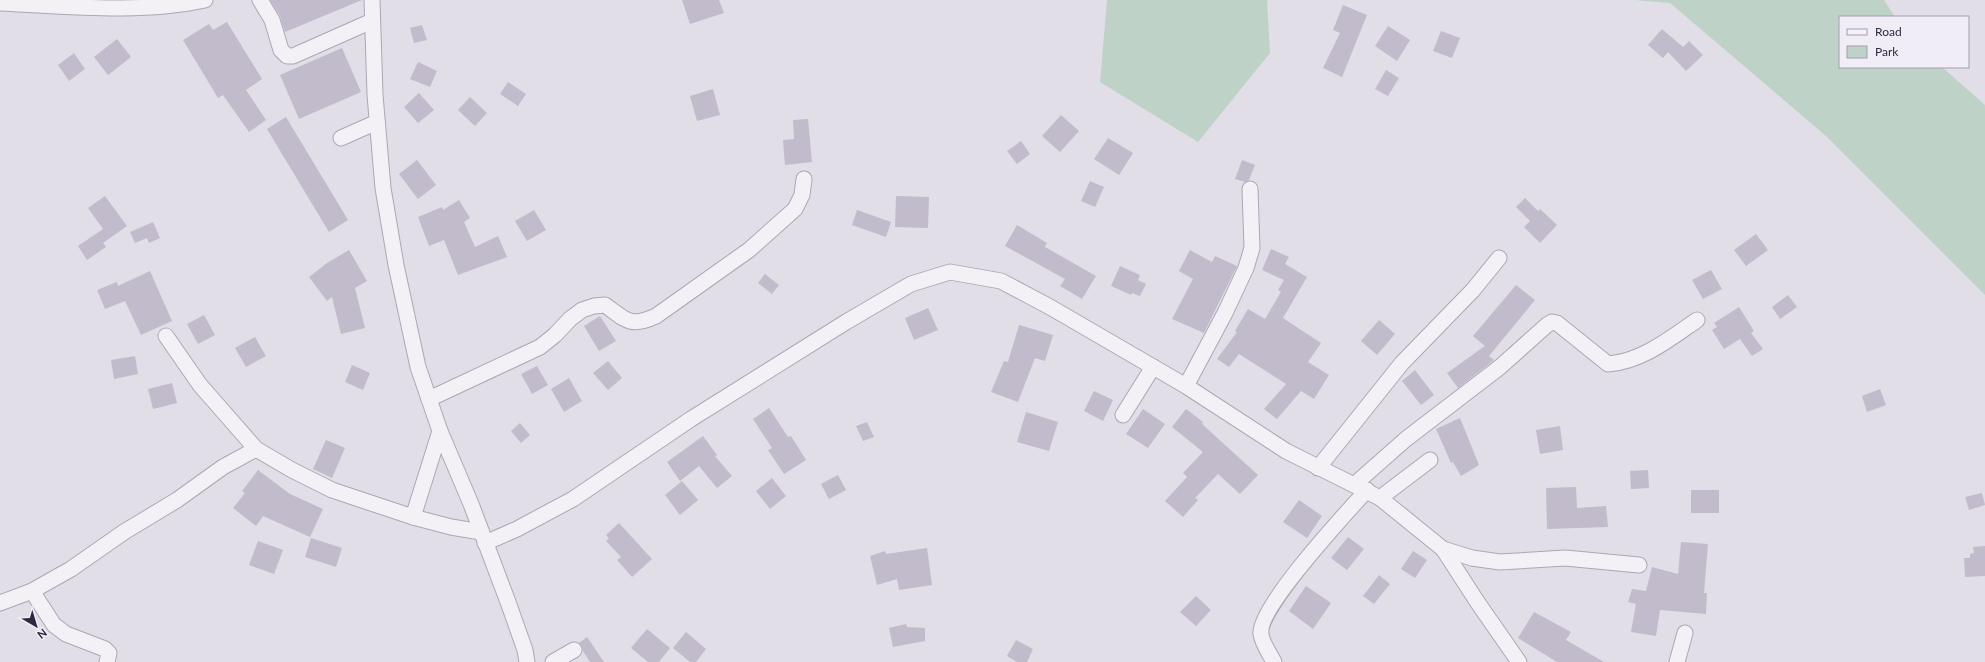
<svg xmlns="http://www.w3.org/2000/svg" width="1985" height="662" font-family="Lato,sans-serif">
<rect width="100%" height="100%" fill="#e1dee8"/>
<g fill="#bfd2c8">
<path d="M1107,0H1267L1270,53L1198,142L1100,82Z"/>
<path d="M1635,0H1884L1895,17H1840V67H1942L1985,105V295L1826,136L1670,3Z"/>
</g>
<g fill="#c1bbcb">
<path d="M270,0H362L285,32L280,16Z"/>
<path d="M682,0H719L724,13L690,24Z"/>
<path d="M1343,5L1367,15L1342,77L1323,68L1340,33L1333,30Z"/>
<path d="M227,22L262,79L246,90L266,120L249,132L223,95L218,98L183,40L209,24L213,30Z"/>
<path d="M422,25L427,40L414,43L410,28Z"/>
<path d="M1388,26L1410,40L1397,61L1375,46Z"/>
<path d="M1662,29L1683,47L1689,41L1703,55L1686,71L1668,52L1663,58L1648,45Z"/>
<path d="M1441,31L1460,38L1452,58L1433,51Z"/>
<path d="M117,39L131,57L108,75L94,57Z"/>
<path d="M342,48L361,92L299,119L280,75Z"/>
<path d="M74,53L85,69L69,81L58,65Z"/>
<path d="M418,62L437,71L430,87L410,79Z"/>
<path d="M1386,70L1399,78L1388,96L1375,89Z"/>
<path d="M508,82L526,94L518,106L500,94Z"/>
<path d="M713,89L720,115L697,121L690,96Z"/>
<path d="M419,93L434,110L418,123L404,107Z"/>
<path d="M470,97L487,113L475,126L458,110Z"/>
<path d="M1061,115L1079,131L1060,152L1042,136Z"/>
<path d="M286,117L348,220L329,232L267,129Z"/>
<path d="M808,119L812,162L785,165L783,140L794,139L793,120Z"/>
<path d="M1108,138L1133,153L1119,175L1094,159Z"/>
<path d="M1021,141L1030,154L1017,164L1007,151Z"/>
<path d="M417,160L436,185L418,199L399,174Z"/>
<path d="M1242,160L1255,165L1249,180L1245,182L1235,179Z"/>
<path d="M1090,181L1104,187L1095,207L1081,201Z"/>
<path d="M105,196L127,226L103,243L106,247L87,260L78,246L103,229L88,208Z"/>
<path d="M896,196L929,197L928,228L895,227Z"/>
<path d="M1525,198L1538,211L1540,209L1557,225L1540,243L1524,227L1530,221L1516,207Z"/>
<path d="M459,200L470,218L464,222L475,247L498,236L507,257L458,275L444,240L429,246L418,217L442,207L443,210Z"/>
<path d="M534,210L546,230L527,241L515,221Z"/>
<path d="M857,210L891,222L886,237L852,225Z"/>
<path d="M153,222L160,238L149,243L147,238L135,243L130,232Z"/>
<path d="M1017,225L1047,243L1045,247L1096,276L1082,299L1060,286L1065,279L1005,246Z"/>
<path d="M1756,234L1768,250L1746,266L1734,250Z"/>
<path d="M1271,249L1289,257L1285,264L1307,277L1283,318L1321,343L1308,362L1329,375L1314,399L1301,391L1277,419L1264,409L1286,384L1239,354L1229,367L1217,359L1237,332L1235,331L1248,309L1265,319L1281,292L1278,290L1284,280L1262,270Z"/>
<path d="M349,250L367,281L355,288L365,328L341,334L332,297L327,301L309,277L327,263Z"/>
<path d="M1190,250L1212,262L1215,256L1237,266L1204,333L1172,319L1193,279L1179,271Z"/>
<path d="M1120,266L1140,275L1138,280L1146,284L1140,296L1132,293L1131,295L1111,286Z"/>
<path d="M1711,270L1722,289L1703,299L1692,280Z"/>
<path d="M150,271L172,321L141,335L125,301L105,309L97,290L117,282L118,286Z"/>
<path d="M765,274L779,285L772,294L758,283Z"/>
<path d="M1516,285L1535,300L1489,356L1494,360L1458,388L1447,373L1485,346L1473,336Z"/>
<path d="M1788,295L1797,307L1780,319L1772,307Z"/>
<path d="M1739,307L1754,331L1751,333L1763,349L1752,356L1740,339L1724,349L1712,330L1717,327L1714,323Z"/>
<path d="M928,308L938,330L914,340L905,318Z"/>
<path d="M204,315L215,335L198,344L187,324Z"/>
<path d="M600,316L616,341L599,351L584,326Z"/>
<path d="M1379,320L1395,334L1377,355L1361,341Z"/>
<path d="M1019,325L1053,335L1045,361L1035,358L1018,402L991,392L1004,361L1008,362Z"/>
<path d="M255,337L266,356L246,367L235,348Z"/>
<path d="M135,356L138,374L114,379L111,360Z"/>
<path d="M608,361L622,378L608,390L593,373Z"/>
<path d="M352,365L370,373L363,390L345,382Z"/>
<path d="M537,366L548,385L532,394L521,374Z"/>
<path d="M1415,370L1434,395L1421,405L1402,381Z"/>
<path d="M569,378L582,401L564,412L551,389Z"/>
<path d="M172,383L177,403L153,409L148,389Z"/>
<path d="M1880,389L1886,405L1867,412L1862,396Z"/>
<path d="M1094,391L1113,400L1103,421L1084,411Z"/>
<path d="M769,408L788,437L791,436L806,460L784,474L768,450L772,448L753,419Z"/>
<path d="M1143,409L1165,424L1148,448L1126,434Z"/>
<path d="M1186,409L1203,422L1202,424L1258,475L1240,494L1218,474L1195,498L1198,500L1183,517L1165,501L1187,477L1183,473L1203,452L1172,427Z"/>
<path d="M1026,412L1058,422L1049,451L1017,442Z"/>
<path d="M1460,418L1479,465L1461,476L1453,462L1451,463L1436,429Z"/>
<path d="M867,422L874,437L863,441L856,426Z"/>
<path d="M520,423L530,435L521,443L511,431Z"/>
<path d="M1560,426L1563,450L1540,454L1536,430Z"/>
<path d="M703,436L717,455L715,456L732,476L717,488L699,466L680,481L667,462Z"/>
<path d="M326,440L345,448L332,478L313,469Z"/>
<path d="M258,470L290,494L323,509L310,537L263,516L256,526L233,508L245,493L242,491Z"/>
<path d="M1648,470L1649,488L1631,489L1630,471Z"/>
<path d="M838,475L846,490L829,499L821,484Z"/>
<path d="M772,478L786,496L770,509L756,491Z"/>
<path d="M682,481L698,500L680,515L665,495Z"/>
<path d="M1576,487L1577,508L1606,506L1608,527L1547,529L1546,488Z"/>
<rect x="1691" y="490" width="28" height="23"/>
<path d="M1982,493L1985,505L1969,510L1965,497Z"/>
<path d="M1299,500L1322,516L1307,538L1283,522Z"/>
<path d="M619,523L652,559L632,577L617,560L621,557L606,541L609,538L606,535Z"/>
<path d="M1348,537L1364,549L1347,570L1331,558Z"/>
<path d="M311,538L342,548L336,567L305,557Z"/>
<path d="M258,541L283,550L274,574L249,565Z"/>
<path d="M1681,542L1708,544L1704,593H1707L1706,614L1660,610L1656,636L1631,632L1636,604L1628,602L1632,589L1646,591L1652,567L1678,574Z"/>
<path d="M1985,546V576L1965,577L1964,558H1970V554L1974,553L1973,547Z"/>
<path d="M927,548L932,585L899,590L897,579L877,585L870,556L885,551L886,554Z"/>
<path d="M1413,551L1427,560L1415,578L1401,569Z"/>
<path d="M1379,575L1390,584L1374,604L1363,596Z"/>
<path d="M1306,586L1331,603L1313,629L1289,611Z"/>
<path d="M1196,596L1211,610L1196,626L1180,612Z"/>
<path d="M1534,612L1571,632L1566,640L1604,662H1557L1518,638Z"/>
<path d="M906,624L907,627L925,628V641L893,647L889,628Z"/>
<path d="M647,629L670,648L659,662H648L631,648Z"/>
<path d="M686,632L706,649L696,662H690L673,648Z"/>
<path d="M587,637L604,662H590L583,651L582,646L579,643Z"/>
<path d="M1016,640L1033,649L1027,662H1017L1007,656Z"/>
</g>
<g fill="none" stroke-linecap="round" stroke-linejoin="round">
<defs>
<g id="minor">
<path d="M260,0L272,20L281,50L287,56H293L372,21"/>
<path d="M372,0L375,95L383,188L396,265L418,367L440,431L471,504L508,602L525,650L527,662"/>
<path d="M0,3C65,6 142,14 205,0"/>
<path d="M341,138L377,122"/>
<path d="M166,336L200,385L256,449L292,470L332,490L413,517L451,527L481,532"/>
<path d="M1186,386L1225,313L1246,268L1252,248L1250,189"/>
<path d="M429,399L540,347L555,335L570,319L582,310L594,306L605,305C626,320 630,328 656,316L749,250L795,209L802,195L804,179"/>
<path d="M1123,415L1153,367"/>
<path d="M1318,468L1402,363L1473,290L1499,258"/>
<path d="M1355,484L1406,439L1500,367L1547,325L1552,322L1557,323L1608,364C1641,362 1671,338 1697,320"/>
<path d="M1380,498L1430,460"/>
<path d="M413,517L440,431"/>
<path d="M485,543L517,529L573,499L691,419L846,322L911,284L950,272L1001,281L1050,307L1186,386L1286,451L1380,498L1443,549L1472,558L1500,562L1565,558L1639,565"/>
<path d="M1443,549L1478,603L1519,662"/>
<path d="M32,591L54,625L66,634L105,649L109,653L107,662"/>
<path d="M0,603L32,591L71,569L124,532L177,500L223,467L256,449"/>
<path d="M553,662L574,650"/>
<path d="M1274,662C1270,654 1262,643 1261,634C1257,609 1347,512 1367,490"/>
<path d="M1677,662L1685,633"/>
</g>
</defs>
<use href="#minor" stroke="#aca7b5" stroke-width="17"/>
<use href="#minor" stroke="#f3f1f6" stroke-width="15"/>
</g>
<rect x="1839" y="16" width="130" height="52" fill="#f0edf6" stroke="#a39ead"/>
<rect x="1847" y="29" width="20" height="6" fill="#f3f1f6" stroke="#a39ead"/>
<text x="1875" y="36" font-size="12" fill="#30273f">Road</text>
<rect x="1847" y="46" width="20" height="12" fill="#bfd2c8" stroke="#a39ead"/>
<text x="1875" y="56" font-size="12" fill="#30273f">Park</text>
<g transform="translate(36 626) rotate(142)" stroke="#f0edf6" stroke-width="3" paint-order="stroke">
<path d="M0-3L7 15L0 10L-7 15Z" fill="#30273f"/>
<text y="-6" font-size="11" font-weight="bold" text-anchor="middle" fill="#30273f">N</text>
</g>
</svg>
